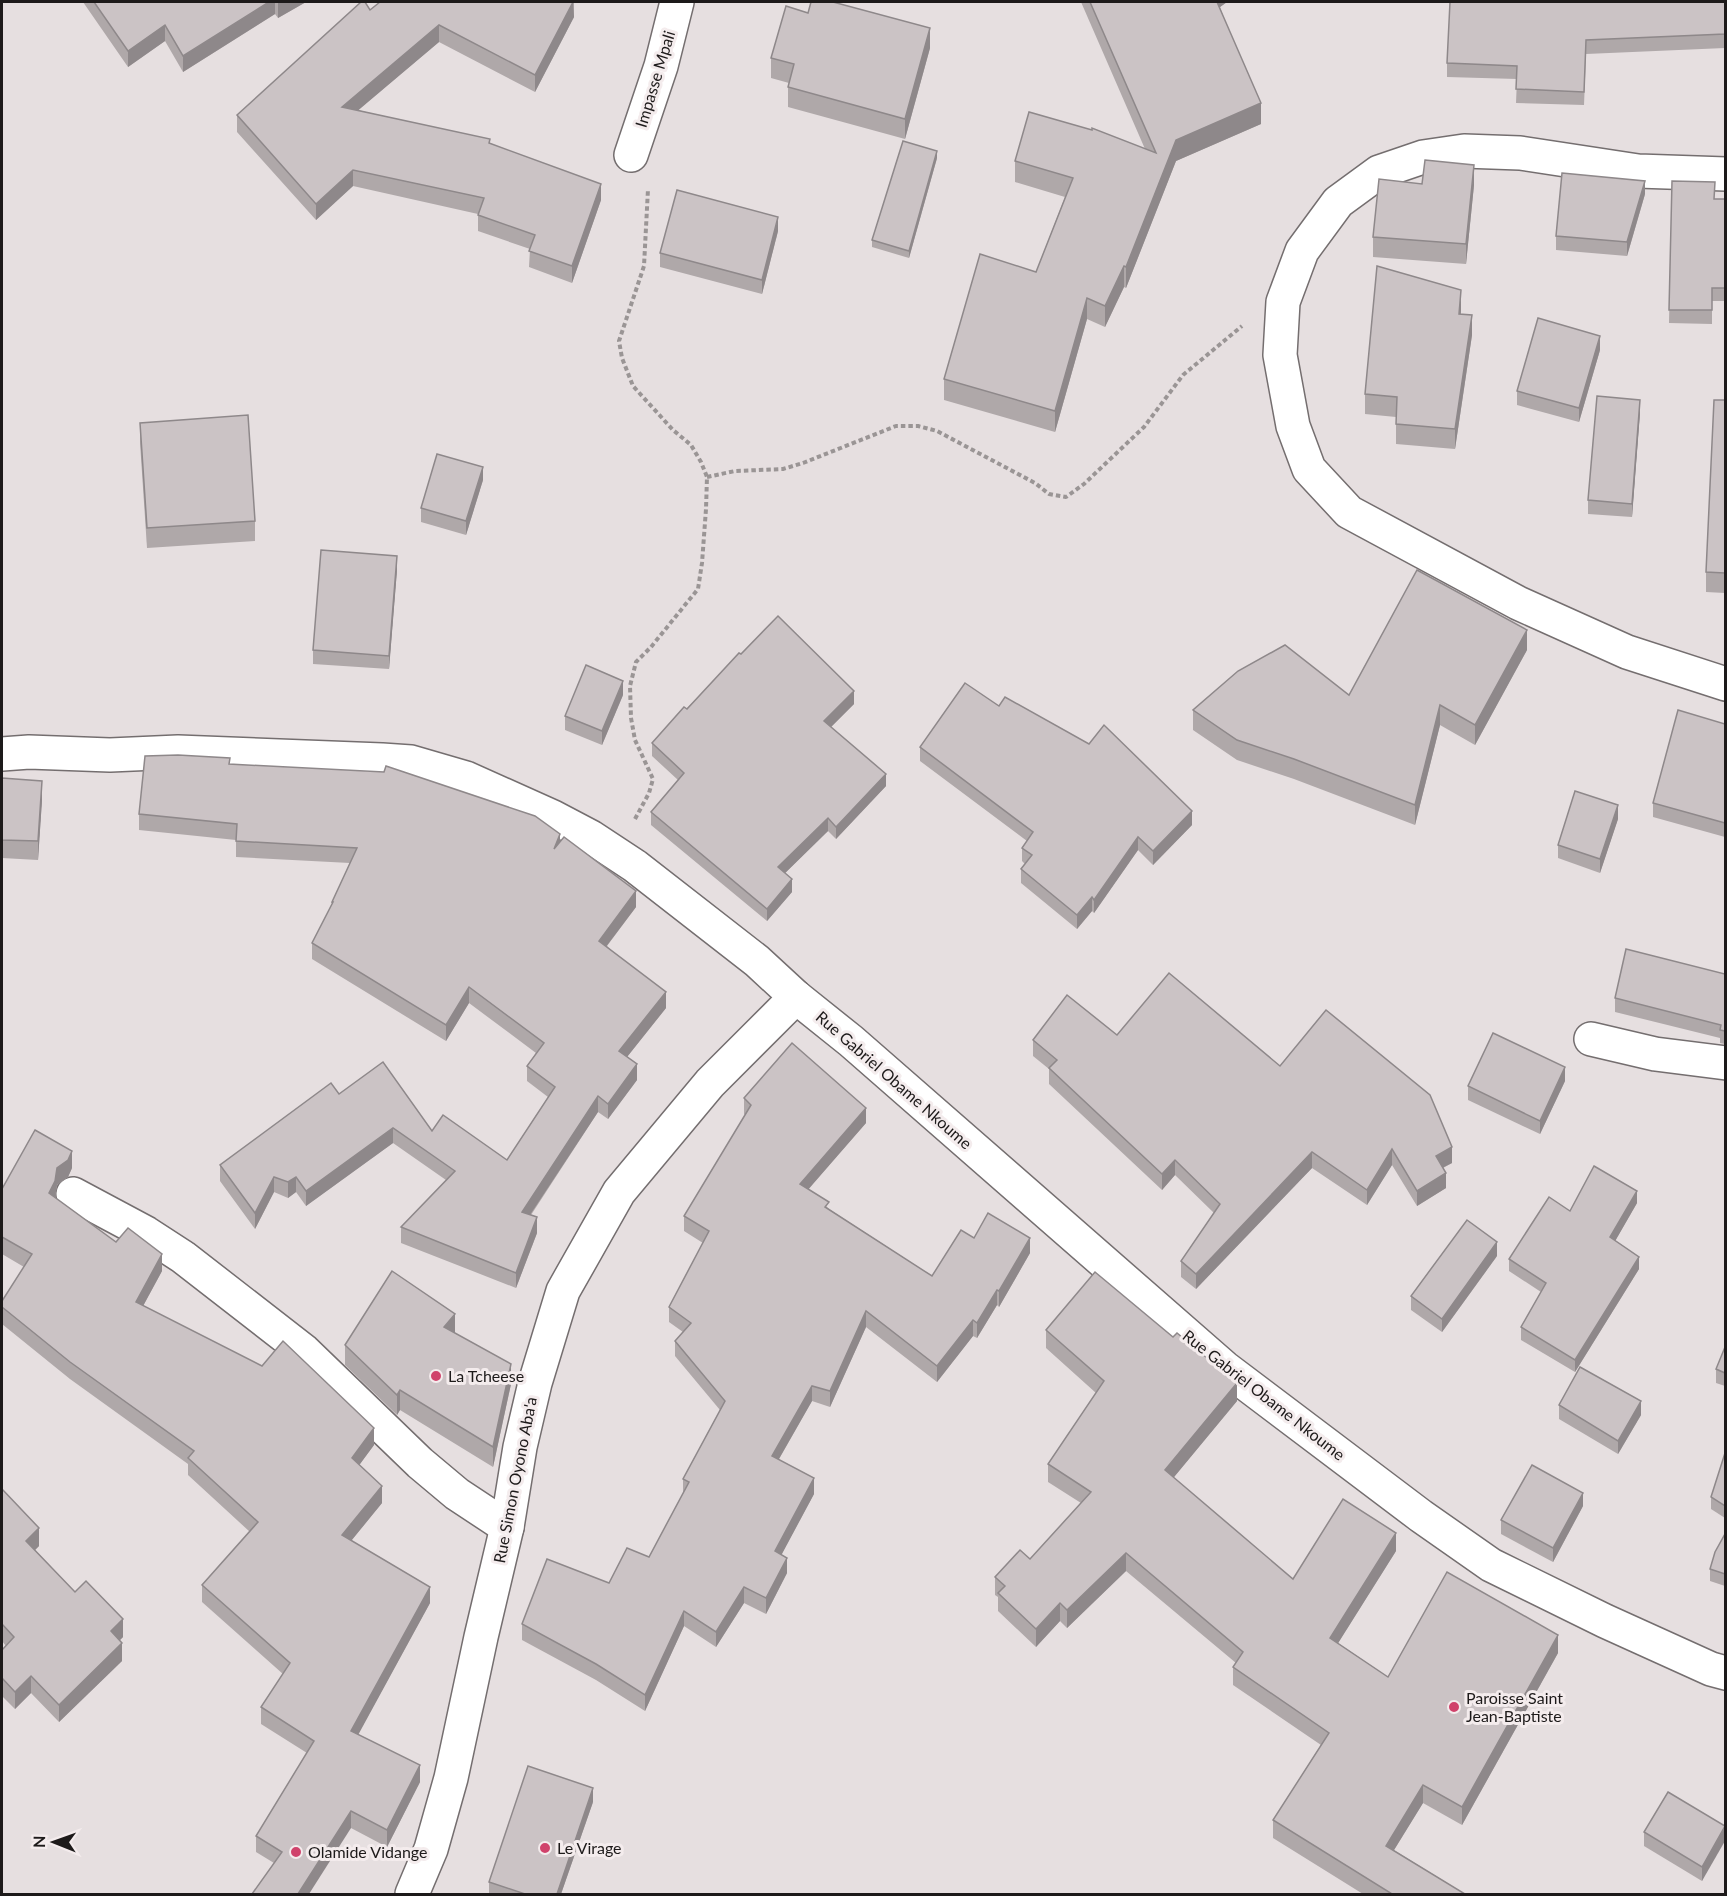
<svg xmlns="http://www.w3.org/2000/svg" width="1727" height="1896" font-family="Lato,sans-serif">
<rect width="100%" height="100%" fill="#e6dfe0"/>
<g fill="none" stroke-linecap="round" stroke-linejoin="round">
<defs>
<g id="minor">
<path d="M631,155L661,66L677,2"/>
<path d="M1726,174L1638,171L1520,153L1464,151L1423,157L1379,172L1338,202L1302,251L1283,302L1280,355L1293,426L1309,469L1349,512L1518,603L1627,652L1726,684"/>
<path d="M2,754L29,752L110,755L178,752L382,760L411,762L466,778L553,817L591,837L635,866L757,961L796,997L851,1041L1225,1368L1421,1516L1491,1565L1605,1621L1711,1669L1726,1673"/>
<path d="M1591,1039L1655,1054L1726,1063"/>
<path d="M73,1194L146,1233L183,1257L304,1351L420,1463L457,1494L507,1527"/>
<path d="M412,1894L431,1849L451,1778L481,1637L507,1527L520,1447L535,1383L563,1291L619,1192L710,1083L796,997"/>
</g>
</defs>
<use href="#minor" stroke="#746e6f" stroke-width="36"/>
<g stroke="#9a9595" stroke-width="4" stroke-dasharray="4.5 3" stroke-linecap="butt">
<path d="M707,477L735,471L783,469L803,463L896,426H918L937,431L1035,483L1049,494L1066,497L1084,484L1144,427L1183,375L1242,326"/>
<path d="M635,819L649,793L653,779L635,740L631,718L630,686L636,662L651,647L698,589L702,563L706,509L707,477L701,462L691,445L673,430L633,386L622,358L619,341L644,266L648,189"/>
</g>
<use href="#minor" stroke="#fff" stroke-width="33"/>
</g>
<g fill="#afa8a9">
<path d="M83,2H306L278,18L275,14L183,72L165,41L128,67Z"/>
<path d="M574,2V17L535,92L439,42L358,110L490,143L601,200L572,283L529,267L530,249L478,231V214L353,186L316,220L237,132V115L370,10Z"/>
<path d="M1081,2H1227L1220,7L1261,124L1176,161L1126,288L1124,287L1105,327L1087,319L1055,432L944,400V379L1036,272L1065,197L1015,182V161L1145,149Z"/>
<path d="M1725,2V48L1586,54L1584,105L1516,103L1517,79L1447,77V63Z"/>
<path d="M930,48L905,139L788,107V87L789,83L771,78V58Z"/>
<path d="M937,158L909,258L872,247V240Z"/>
<path d="M1672,181L1715,199H1725V301H1712V324L1669,323Z"/>
<path d="M1422,184L1474,185L1466,264L1373,257V237Z"/>
<path d="M1645,194L1627,256L1556,250V236Z"/>
<path d="M778,231L762,294L660,267V253Z"/>
<path d="M1461,310V314L1472,335L1455,449L1396,444V417L1365,414V394Z"/>
<path d="M1600,350L1579,422L1517,405V391Z"/>
<path d="M1725,400V593L1706,592V572Z"/>
<path d="M1640,413L1632,517L1588,514V500Z"/>
<path d="M140,423L255,521V541L147,548L140,443Z"/>
<path d="M483,480L466,535L421,522V508Z"/>
<path d="M397,570L389,669L313,664V650Z"/>
<path d="M1527,650L1475,745L1440,725L1415,825L1294,779L1237,760L1193,730V710L1349,695Z"/>
<path d="M741,654L854,704L831,727L886,786L836,839L828,831L785,873L792,892L767,921L651,825V812L678,780L652,756V743Z"/>
<path d="M623,695L602,745L565,730V716Z"/>
<path d="M999,706L1089,744L1192,825L1153,865L1138,850L1094,913L1092,911L1077,929L1021,883V869L1025,864L1022,861V848L1027,841L920,761V747Z"/>
<path d="M1725,724V837L1653,817V803Z"/>
<path d="M230,764L560,842L636,907L607,946L666,1008L627,1057L637,1080L608,1119L598,1112L531,1215L537,1233L516,1288L401,1243V1227L446,1180L393,1143L306,1206L296,1192L288,1198L274,1192L255,1229L220,1181V1165L339,1094L432,1131L507,1160L548,1097L527,1081V1066L536,1053L469,1003L446,1041L312,959V943L332,906V902L350,863L236,857V840L139,830V814Z"/>
<path d="M2,778L42,800L38,860L2,858Z"/>
<path d="M1618,819L1600,873L1558,858V845Z"/>
<path d="M1725,974V1044L1720,1043V1038L1615,1012V998Z"/>
<path d="M1117,1035L1280,1066L1452,1163L1443,1168L1446,1188L1417,1206L1392,1165L1367,1205L1312,1168L1196,1289L1181,1277V1261L1214,1213L1175,1175L1162,1190L1049,1084V1069L1033,1056V1040Z"/>
<path d="M1565,1081L1540,1134L1468,1100V1086Z"/>
<path d="M744,1098L866,1123L808,1189L829,1209L932,1276L974,1238L1030,1253L999,1307L997,1305L977,1338L973,1336L937,1382L866,1327L830,1407L812,1401L779,1459L814,1494L781,1555L787,1573L766,1614L744,1603L716,1647L684,1626L645,1711L596,1680L522,1640V1624L609,1583L649,1557L683,1494V1479L720,1410L675,1356V1341L683,1332L669,1322V1307L703,1243L684,1231V1216L745,1115L744,1114Z"/>
<path d="M72,1168L68,1177L57,1185L55,1198L116,1242L162,1271L143,1306L374,1445L359,1465L382,1503L351,1541L430,1603L358,1734L420,1782L387,1847L351,1828L274,1863L256,1852V1836L307,1753L261,1724V1707L283,1674L202,1602V1585L250,1532L188,1475V1464L70,1379L2,1324V1301L24,1267L2,1254V1189Z"/>
<path d="M1637,1203L1615,1241L1639,1269L1575,1372L1521,1340V1327L1541,1292L1509,1271V1259L1570,1211Z"/>
<path d="M1497,1256L1442,1332L1411,1310V1296Z"/>
<path d="M1046,1330L1237,1401L1173,1478L1293,1579L1396,1551L1338,1643L1388,1677L1558,1653L1462,1825L1423,1803L1394,1850L1465,1894H1363L1273,1838V1820L1321,1745L1233,1685V1667L1236,1663L1126,1571L1067,1628L1060,1621L1036,1647L998,1611V1597L995,1595V1577L1030,1559L1081,1503L1048,1482V1464L1096,1393L1046,1348Z"/>
<path d="M455,1333L511,1384L493,1467L400,1410L397,1415L345,1365V1345Z"/>
<path d="M1725,1347V1386L1716,1383V1369Z"/>
<path d="M1559,1405L1641,1415L1618,1454L1559,1419Z"/>
<path d="M1725,1453V1518L1711,1509V1497Z"/>
<path d="M2,1489L39,1546L35,1550L75,1592L123,1637L119,1641L122,1661L59,1722L31,1693L15,1709L2,1696V1650L6,1646L2,1641Z"/>
<path d="M1583,1506L1553,1562L1501,1534V1520Z"/>
<path d="M1725,1534V1586L1710,1581V1569Z"/>
<path d="M593,1802L561,1894H489V1882Z"/>
<path d="M1725,1826L1702,1881L1644,1846V1832Z"/>
</g>
<g fill="#8e888a">
<path d="M269,2H275V14L183,72V56Z"/>
<path d="M278,2H306L278,18Z"/>
<path d="M573,2L574,17L535,92V75Z"/>
<path d="M1213,2H1227L1213,12Z"/>
<path d="M165,25V41L128,67V51Z"/>
<path d="M439,25V42L342,124V107Z"/>
<path d="M930,28V48L905,139V119Z"/>
<path d="M1261,103V124L1176,161L1126,288V267L1176,140Z"/>
<path d="M937,151V158L909,258V251Z"/>
<path d="M1474,165V185L1466,264V244Z"/>
<path d="M353,170V186L316,220V204Z"/>
<path d="M1645,181V194L1627,256V242Z"/>
<path d="M601,184V200L572,283V266Z"/>
<path d="M778,217V231L762,294V280Z"/>
<path d="M1124,266V287L1105,327V306Z"/>
<path d="M1461,290V310L1459,334V314Z"/>
<path d="M1087,298V319L1055,432V411Z"/>
<path d="M1472,315V335L1455,449V429Z"/>
<path d="M1600,336V350L1579,422V408Z"/>
<path d="M1640,400V413L1632,517V504Z"/>
<path d="M483,467V480L466,535V521Z"/>
<path d="M397,556V570L389,669V656Z"/>
<path d="M1527,630V650L1475,745V725Z"/>
<path d="M623,681V695L602,745V731Z"/>
<path d="M854,691V704L824,734V721Z"/>
<path d="M1440,705V725L1415,825V805Z"/>
<path d="M886,774V786L836,839V827Z"/>
<path d="M42,781V800L38,860V841Z"/>
<path d="M1618,805V819L1600,873V859Z"/>
<path d="M1192,811V825L1153,865V851Z"/>
<path d="M828,818V831L778,880V867Z"/>
<path d="M560,834V850L554,849Z"/>
<path d="M1138,837V850L1094,913V900Z"/>
<path d="M792,879V892L767,921V909Z"/>
<path d="M636,891V907L599,956V941Z"/>
<path d="M1092,897V911L1077,929V915Z"/>
<path d="M469,987V1003L446,1041V1025Z"/>
<path d="M666,992V1008L619,1067V1051Z"/>
<path d="M637,1064V1080L608,1119V1104Z"/>
<path d="M1565,1067V1081L1540,1134V1121Z"/>
<path d="M598,1096V1112L522,1227V1212Z"/>
<path d="M866,1108V1123L800,1199V1184Z"/>
<path d="M393,1128V1143L306,1206V1191Z"/>
<path d="M1452,1147V1163L1436,1171V1156Z"/>
<path d="M1392,1149V1165L1367,1205V1190Z"/>
<path d="M72,1151V1168L68,1177L57,1185L55,1198L49,1193L57,1168Z"/>
<path d="M1312,1152V1168L1196,1289V1274Z"/>
<path d="M1175,1160V1175L1162,1190V1174Z"/>
<path d="M1446,1173V1188L1417,1206V1191Z"/>
<path d="M274,1177V1192L255,1229V1213Z"/>
<path d="M296,1177V1192L288,1198V1182Z"/>
<path d="M1637,1191V1203L1610,1250V1237Z"/>
<path d="M537,1217V1233L516,1288V1273Z"/>
<path d="M1030,1238V1253L999,1307V1291Z"/>
<path d="M1497,1242V1256L1442,1332V1319Z"/>
<path d="M162,1254V1271L136,1319V1302Z"/>
<path d="M1639,1257V1269L1575,1372V1360Z"/>
<path d="M997,1290V1305L977,1338V1323Z"/>
<path d="M866,1311V1327L830,1407V1391Z"/>
<path d="M455,1314V1334L444,1327Z"/>
<path d="M973,1320V1336L937,1382V1366Z"/>
<path d="M511,1364V1384L493,1467V1447Z"/>
<path d="M1237,1383V1401L1165,1488V1470Z"/>
<path d="M812,1386V1401L772,1471V1456Z"/>
<path d="M400,1390V1410L397,1415V1395Z"/>
<path d="M1641,1401V1415L1618,1454V1441Z"/>
<path d="M374,1428V1445L352,1475V1458Z"/>
<path d="M814,1478V1494L775,1567V1551Z"/>
<path d="M382,1486V1503L342,1552V1535Z"/>
<path d="M1583,1493V1506L1553,1562V1548Z"/>
<path d="M39,1528V1546L26,1559V1541Z"/>
<path d="M1396,1533V1551L1330,1656V1638Z"/>
<path d="M1126,1553V1571L1067,1628V1610Z"/>
<path d="M787,1558V1573L766,1614V1598Z"/>
<path d="M430,1587V1603L351,1748V1731Z"/>
<path d="M744,1587V1603L716,1647V1632Z"/>
<path d="M1060,1603V1621L1036,1647V1629Z"/>
<path d="M684,1611V1626L645,1711V1695Z"/>
<path d="M123,1619V1637L111,1649V1631Z"/>
<path d="M1558,1635V1653L1462,1825V1807Z"/>
<path d="M122,1643V1661L59,1722V1705Z"/>
<path d="M31,1676V1693L15,1709V1692Z"/>
<path d="M420,1765V1782L387,1847V1830Z"/>
<path d="M1423,1785V1803L1386,1863V1846Z"/>
<path d="M593,1788V1802L561,1894H557Z"/>
<path d="M351,1811V1828L309,1894H298Z"/>
<path d="M1725,1827V1841L1702,1881V1867Z"/>
</g>
<g fill="#cbc3c5" stroke="#8e888a" stroke-width="1.5">
<path d="M94,2H269L183,56L165,25L128,51Z"/>
<path d="M361,2H365L370,10L380,2H573L535,75L439,25L342,107L490,139L489,143L601,184L572,266L529,251L535,235L478,215L484,198L353,170L316,204L237,115Z"/>
<path d="M811,2H833L930,28L905,119L788,87L794,64L771,58L786,6L808,13Z"/>
<path d="M1090,2H1217L1261,103L1176,140L1126,267L1124,266L1105,306L1087,298L1055,411L944,379L980,254L1036,272L1073,178L1015,161L1029,112L1092,130V128L1156,153Z"/>
<path d="M1450,2H1725V34L1586,40L1584,92L1516,89L1517,66L1447,63Z"/>
<path d="M903,141L937,151L909,251L872,240Z"/>
<path d="M1425,160L1474,165L1466,244L1373,237L1379,179L1422,184Z"/>
<path d="M1562,173L1645,181L1627,242L1556,236Z"/>
<path d="M1672,181L1715,182L1714,199H1725V288H1712V310H1669Z"/>
<path d="M677,190L778,217L762,280L660,253Z"/>
<path d="M1377,266L1461,290L1459,314L1472,315L1455,429L1396,424L1397,397L1365,394Z"/>
<path d="M1538,318L1600,336L1579,408L1517,391Z"/>
<path d="M1597,396L1640,400L1632,504L1588,500Z"/>
<path d="M1714,400H1725V573L1706,572Z"/>
<path d="M248,415L255,521L147,528L140,423Z"/>
<path d="M437,454L483,467L466,521L421,508Z"/>
<path d="M321,550L397,556L389,656L313,650Z"/>
<path d="M1417,570L1527,630L1475,725L1440,705L1415,805L1294,759L1237,740L1193,710L1238,671L1285,645L1349,695Z"/>
<path d="M778,616L854,691L824,721L886,774L836,827L828,818L778,867L792,879L767,909L651,812L684,773L652,743L684,707L687,709L739,653L741,654Z"/>
<path d="M586,665L623,681L602,731L565,716Z"/>
<path d="M965,683L999,706L1005,697L1089,744L1104,725L1192,811L1153,851L1138,837L1094,900L1092,897L1077,915L1021,869L1032,855L1022,848L1033,832L920,747Z"/>
<path d="M1678,710L1725,724V823L1653,803Z"/>
<path d="M178,755L230,758L229,764L384,772L386,766L535,816L560,834L554,849L564,837L636,891L599,941L666,992L619,1051L637,1064L608,1104L598,1096L522,1212L537,1217L516,1273L401,1227L455,1171L393,1128L306,1191L296,1177L288,1182L274,1177L255,1213L220,1165L331,1083L339,1094L383,1062L432,1131L443,1115L507,1160L555,1087L527,1066L544,1043L469,987L446,1025L312,943L333,902H332L357,848L236,841L237,824L139,814L145,756Z"/>
<path d="M2,778L42,781L38,841L2,840Z"/>
<path d="M1575,791L1618,805L1600,859L1558,845Z"/>
<path d="M1626,949L1725,974V1031L1720,1030L1721,1025L1615,998Z"/>
<path d="M1169,973L1280,1066L1326,1010L1430,1095L1452,1147L1436,1156L1446,1173L1417,1191L1392,1149L1367,1190L1312,1152L1196,1274L1181,1261L1220,1204L1175,1160L1162,1174L1049,1068L1057,1060L1033,1040L1067,995L1117,1035Z"/>
<path d="M1493,1033L1565,1067L1540,1121L1468,1086Z"/>
<path d="M792,1043L866,1108L800,1184L829,1202L825,1207L932,1276L961,1230L974,1238L988,1213L1030,1238L999,1291L997,1290L977,1323L973,1320L937,1366L866,1311L830,1391L812,1386L772,1456L814,1478L775,1551L787,1558L766,1598L744,1587L716,1632L684,1611L645,1695L596,1664L522,1624L547,1559L609,1583L627,1548L649,1557L689,1482L683,1479L725,1401L675,1341L691,1323L669,1307L709,1231L684,1216L751,1105L744,1098Z"/>
<path d="M35,1130L72,1151L68,1160L57,1168L55,1181L49,1193L116,1242L128,1228L162,1254L136,1302L262,1366L283,1341L374,1428L352,1458L382,1486L342,1535L430,1587L351,1731L420,1765L387,1830L351,1811L298,1894H252L282,1852L256,1836L314,1741L261,1707L290,1663L202,1585L258,1522L188,1458L194,1451L70,1362L2,1307V1301L32,1254L2,1237V1189Z"/>
<path d="M1594,1166L1637,1191L1610,1237L1639,1257L1575,1360L1521,1327L1546,1283L1509,1259L1549,1197L1570,1211Z"/>
<path d="M1467,1220L1497,1242L1442,1319L1411,1296Z"/>
<path d="M392,1271L455,1314L444,1327L511,1364L493,1447L400,1390L397,1395L345,1345Z"/>
<path d="M1095,1272L1173,1337L1177,1333L1237,1383L1165,1470L1293,1579L1343,1499L1396,1533L1330,1638L1388,1677L1447,1572L1558,1635L1462,1807L1423,1785L1386,1846L1465,1894H1392L1273,1820L1329,1733L1233,1667L1243,1652L1126,1553L1067,1610L1060,1603L1036,1629L998,1593L1005,1586L995,1577L1020,1550L1030,1559L1091,1492L1048,1464L1104,1381L1046,1330Z"/>
<path d="M1725,1347V1373L1716,1369Z"/>
<path d="M1580,1367L1641,1401L1618,1441L1559,1405Z"/>
<path d="M1725,1453V1506L1711,1497Z"/>
<path d="M1532,1465L1583,1493L1553,1548L1501,1520Z"/>
<path d="M2,1489L39,1528L26,1541L75,1592L86,1581L123,1619L111,1631L122,1643L59,1705L31,1676L15,1692L2,1678V1650L14,1637L2,1624Z"/>
<path d="M1725,1534V1574L1710,1569L1715,1552Z"/>
<path d="M528,1766L593,1788L557,1894H525L489,1882Z"/>
<path d="M1668,1792L1725,1826L1702,1867L1644,1832Z"/>
</g>
<g fill="#d0426b" stroke="#f4eced" stroke-width="2">
<circle cx="436" cy="1376" r="6"/>
<circle cx="1454" cy="1707" r="6"/>
<circle cx="545" cy="1848" r="6"/>
<circle cx="296" cy="1852" r="6"/>
</g>
<g text-anchor="middle" stroke-width="6" stroke-linejoin="round" paint-order="stroke">
<g font-size="16" fill="#1d1a1a" stroke="#f4eced">
<text transform="translate(655 79) rotate(-73)" y="6">Impasse Mpali</text>
<text transform="translate(894 1080) rotate(41)" y="6">Rue Gabriel Obame Nkoume</text>
<text transform="translate(1264 1395) rotate(38)" y="6">Rue Gabriel Obame Nkoume</text>
<text transform="translate(515 1480) rotate(-79)" y="6">Rue Simon Oyono Aba'a</text>
</g>
<g font-size="16" fill="#1d1a1a" stroke="#f4eced" text-anchor="start">
<text x="448" y="1382">La Tcheese</text>
<text x="1466" y="1704">Paroisse Saint<tspan x="1466" dy="18">Jean-Baptiste</tspan></text>
<text x="557" y="1854">Le Virage</text>
<text x="308" y="1858">Olamide Vidange</text>
</g>
</g>
<rect width="1727" height="1896" fill="none" stroke="#1d1a1a" stroke-width="6"/>
<g transform="translate(54 1842) rotate(271)" stroke="#f4eced" stroke-width="4.5" paint-order="stroke">
<path d="M0-4.5L10 22L0 15L-10 22Z" fill="#1d1a1a"/>
<text y="-9" font-size="16" font-weight="bold" text-anchor="middle" fill="#1d1a1a">N</text>
</g>
</svg>
